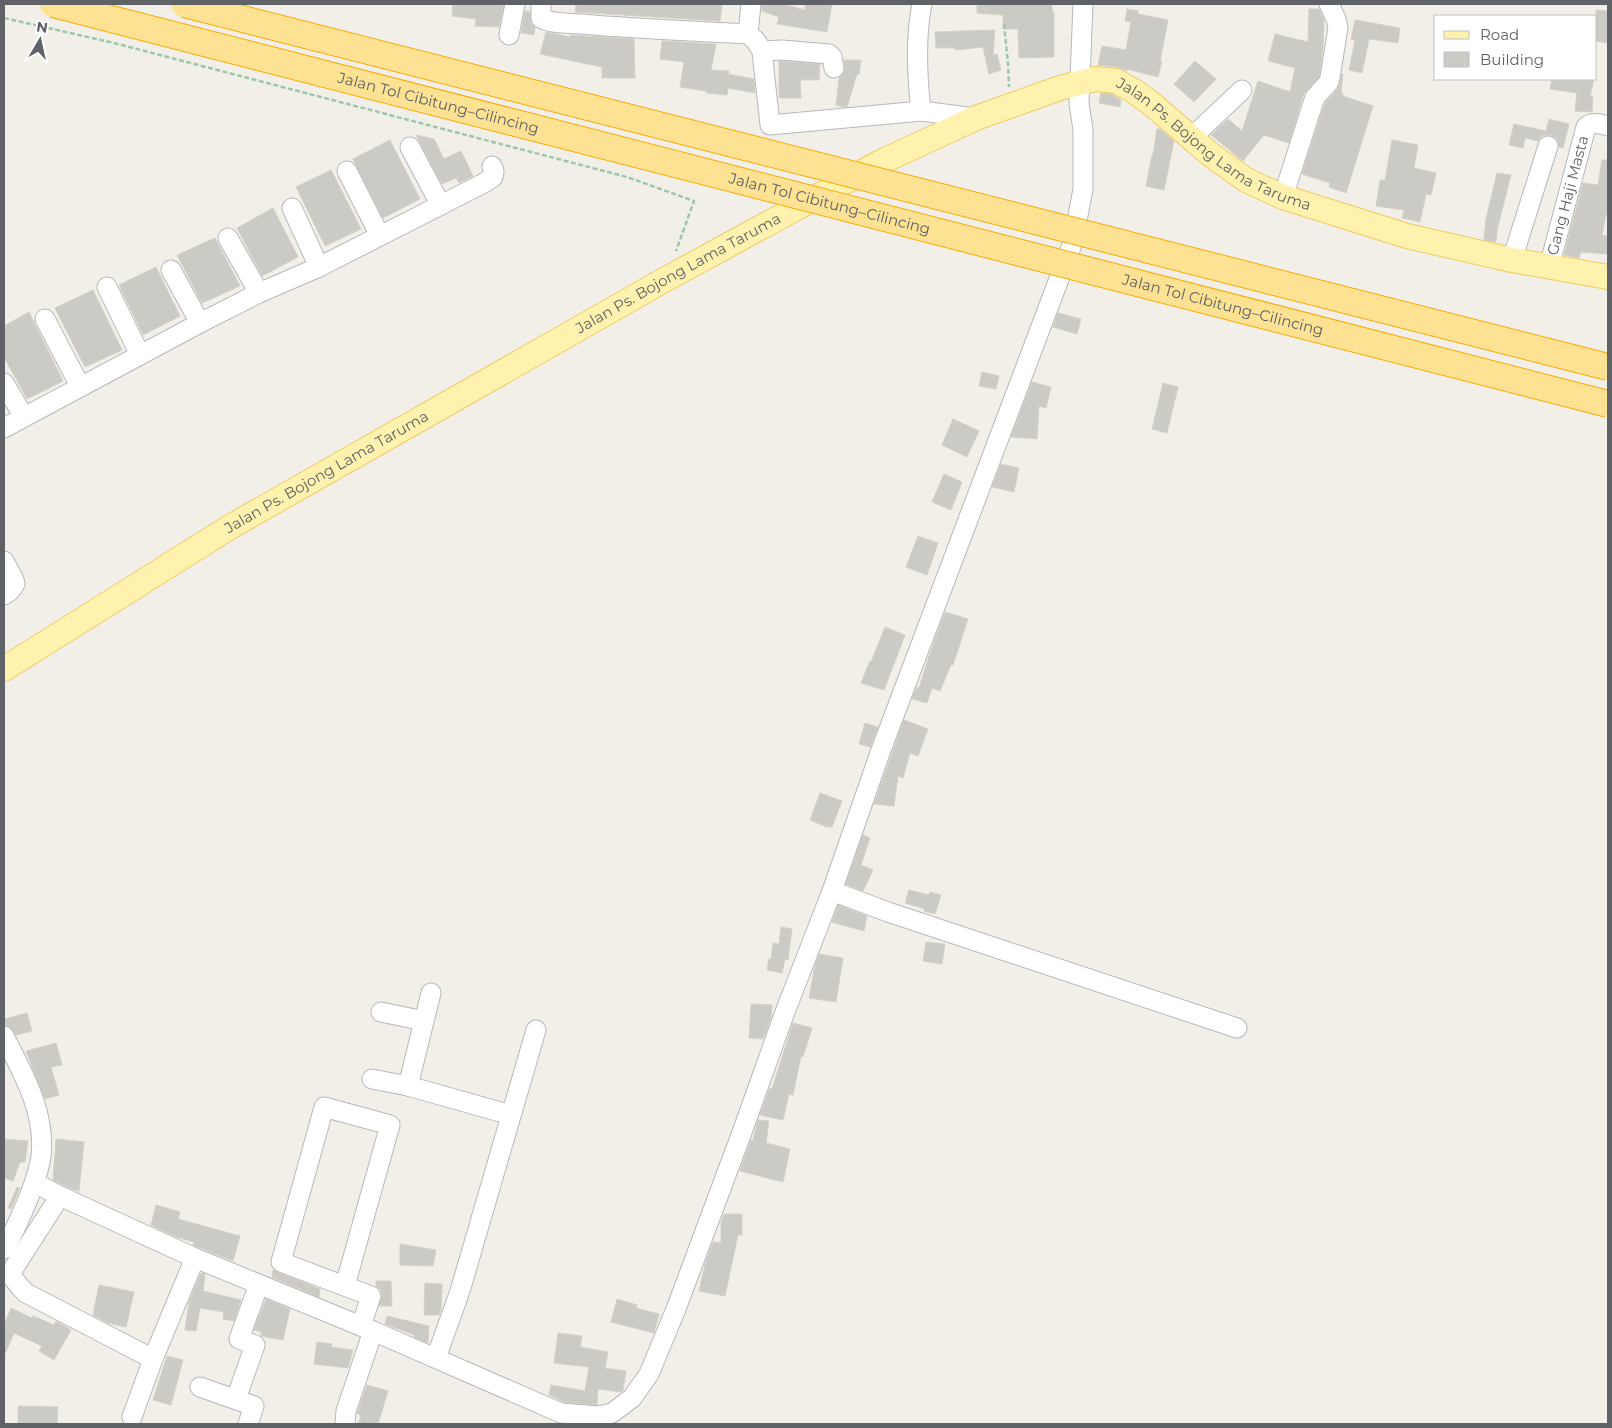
<svg xmlns="http://www.w3.org/2000/svg" width="1612" height="1428" font-family="Montserrat,sans-serif">
<rect width="100%" height="100%" fill="#f1efe8"/>
<g fill="#cccac5" stroke="#d6d1c6">
<path d="M453,4H504L499,27L475,26L476,19L452,16Z"/>
<path d="M576,4H722L720,21L575,12Z"/>
<path d="M762,4H782L805,10V4H832L827,32L777,24L779,17L762,11Z"/>
<path d="M977,4H1052V12H1054V57L1019,58L1018,29H1003V15L977,13Z"/>
<path d="M1127,9L1138,11V14L1168,20L1160,61H1162L1158,77L1127,69V71L1117,67L1098,65L1102,46L1126,50L1131,22L1125,21Z"/>
<path d="M1309,9H1319L1324,20L1323,48L1319,77L1304,93L1289,143L1264,135L1243,161L1211,135L1228,119L1242,131L1258,81L1290,92L1295,68L1268,61L1275,34L1308,42Z"/>
<path d="M1596,10L1608,11L1607,43L1596,41Z"/>
<path d="M525,11L530,12L531,24L535,27L534,35L521,33Z"/>
<path d="M1355,20L1400,28L1398,43L1369,39L1362,73L1349,70L1355,40L1351,39Z"/>
<path d="M995,30L993,55L997,54L1001,70L989,74L983,47L956,50L955,48H936L935,32Z"/>
<path d="M546,32L570,37V35L634,39L635,78H602V67L540,54Z"/>
<path d="M662,41L716,44L711,70L729,71L728,74L754,79L755,93L728,88L727,95L706,93V91L680,87L684,62L660,59Z"/>
<path d="M844,60H861L859,74H857L847,107H843L836,105L839,78L845,71Z"/>
<path d="M779,61L820,64L819,80H800L801,98H779Z"/>
<path d="M1195,61L1216,79L1194,102L1174,84Z"/>
<path d="M1342,74H1343L1341,92L1343,93V96L1373,106L1346,193L1329,187L1330,183L1302,174L1325,103L1338,89Z"/>
<path d="M1552,79H1594L1590,96H1593L1592,112L1575,111L1577,93L1550,89Z"/>
<path d="M1101,93L1112,94L1121,100L1120,107L1099,103Z"/>
<path d="M1549,119L1569,124L1563,148L1559,147L1557,139L1551,135H1545L1541,137L1538,141L1525,138L1523,148L1509,145L1514,124L1546,131Z"/>
<path d="M1157,129H1160L1174,141L1164,190L1146,186L1152,155H1153Z"/>
<path d="M416,135L434,139L444,159L461,151L473,176L459,183L456,178L442,184Z"/>
<path d="M390,140L420,199L383,218L353,159Z"/>
<path d="M1392,140L1418,145L1414,168L1436,173L1431,195L1426,194L1420,222L1402,218L1404,210L1376,206L1380,180H1385Z"/>
<path d="M1602,160H1608V205L1602,235L1608,236V254L1581,252L1579,258L1564,255L1583,183L1598,185Z"/>
<path d="M331,170L361,229L325,246L296,187Z"/>
<path d="M1497,173L1511,175L1497,230L1496,242L1484,240L1486,219Z"/>
<path d="M273,208L298,257L262,276L237,228Z"/>
<path d="M215,238L240,286L202,303L177,255Z"/>
<path d="M156,267L180,316L143,335L119,285Z"/>
<path d="M93,290L122,350L85,367L55,308Z"/>
<path d="M29,312L63,381L27,399L4,357V326Z"/>
<path d="M1058,313L1081,319L1077,334L1053,327Z"/>
<path d="M982,372L999,376L996,389L979,386Z"/>
<path d="M1032,382L1051,387L1046,408L1039,406L1037,439L1011,437Z"/>
<path d="M1163,383L1178,387L1167,433L1152,429Z"/>
<path d="M953,419L979,431L967,457L942,445Z"/>
<path d="M1001,464L1019,468L1014,492L992,487Z"/>
<path d="M944,474L962,482L951,510L932,502Z"/>
<path d="M918,536L938,543L927,575L906,567Z"/>
<path d="M945,612L968,619L953,665H951L940,691L932,688L927,703L912,699L917,687L919,688L929,656Z"/>
<path d="M885,627L905,635L884,690L861,683L870,661L871,662Z"/>
<path d="M904,720L928,729L918,756L910,753L903,778L898,776L894,806L874,804Z"/>
<path d="M865,723L878,727L870,747L859,744Z"/>
<path d="M820,793L842,801L832,827H827L810,820Z"/>
<path d="M863,835L870,838L861,865L873,870L863,891L846,884Z"/>
<path d="M909,890L929,895L930,892L941,895L935,914L924,911L925,909L905,903Z"/>
<path d="M838,905L867,916L864,931L832,922Z"/>
<path d="M781,927L792,929L788,960L785,959L782,973L767,970L769,959H771L773,943L779,944Z"/>
<path d="M926,942L945,944L942,964L923,961Z"/>
<path d="M819,954L843,958L836,1002L809,998L814,970Z"/>
<path d="M751,1004L772,1005L771,1018L763,1039L749,1038Z"/>
<path d="M27,1013L32,1031L16,1035L10,1027L5,1025L4,1019Z"/>
<path d="M793,1023L812,1028L803,1057L801,1056L793,1095L789,1094L783,1120L760,1115L770,1088L772,1089Z"/>
<path d="M56,1043L62,1065L51,1067L59,1095L45,1099L26,1051Z"/>
<path d="M758,1120L769,1121L766,1143L790,1149L783,1182L740,1171L751,1140H753Z"/>
<path d="M4,1139L28,1141L25,1162H20L13,1181L4,1178Z"/>
<path d="M56,1139L84,1142L79,1191L74,1190L53,1180Z"/>
<path d="M17,1187L20,1188L11,1209L8,1208Z"/>
<path d="M156,1205L180,1212L178,1219L240,1236L233,1261L193,1245L194,1242L176,1237L151,1225Z"/>
<path d="M724,1214H742V1235H738L725,1296L699,1291L705,1264L713,1242L721,1243V1222Z"/>
<path d="M400,1244L436,1250L433,1266L400,1265Z"/>
<path d="M273,1270L320,1289L319,1297L272,1277Z"/>
<path d="M201,1273L205,1274L203,1291L241,1300L234,1321L223,1319L224,1312L200,1308L196,1331L185,1330L189,1302Z"/>
<path d="M376,1281H391L392,1306H379L382,1294L380,1289L376,1286Z"/>
<path d="M425,1283L442,1284L441,1310L439,1315H424Z"/>
<path d="M99,1285L134,1292L126,1327L108,1323L93,1315Z"/>
<path d="M266,1299L290,1309L283,1340L261,1336V1332L254,1330Z"/>
<path d="M617,1299L637,1305L636,1308L659,1314L654,1333L611,1322Z"/>
<path d="M11,1308L32,1318L33,1316L54,1325L56,1321L71,1330L54,1360L39,1351L42,1346L14,1333L4,1356V1325Z"/>
<path d="M387,1316L429,1326L428,1343L414,1337V1335L385,1324Z"/>
<path d="M558,1333L582,1336L580,1347L608,1352L605,1368L626,1371L623,1390L621,1392L598,1389L597,1405L564,1402L549,1395L551,1385L585,1391L589,1367L554,1363Z"/>
<path d="M317,1342L332,1344L331,1347L353,1350L348,1368L314,1364Z"/>
<path d="M167,1356L183,1360L171,1405L153,1400Z"/>
<path d="M367,1385L388,1391L378,1424H358L361,1416L357,1413Z"/>
<path d="M18,1406L58,1407L57,1424H18Z"/>
</g>
<g fill="none" stroke-linecap="round" stroke-linejoin="round">
<defs>
<g id="minor">
<path d="M541,4V18C551,24 570,23 582,24C637,29 693,31 748,34L756,41L762,51L770,125L921,111L976,118"/>
<path d="M748,34L751,4"/>
<path d="M509,35L515,4"/>
<path d="M762,51L782,50L829,54L832,57L834,68"/>
<path d="M921,111C917,75 915,39 922,4"/>
<path d="M1191,138L1242,90"/>
<path d="M410,147L440,204"/>
<path d="M347,171L380,236"/>
<path d="M1283,197L1315,97L1329,82L1330,77L1338,28L1336,19L1329,4"/>
<path d="M292,208L319,267"/>
<path d="M228,238L259,293"/>
<path d="M1512,260L1548,146"/>
<path id="s1" d="M1549,267L1586,127C1592,121 1601,124 1608,126"/>
<path d="M171,270L200,323"/>
<path d="M107,287L140,355"/>
<path d="M45,319L80,386"/>
<path d="M4,383L24,417"/>
<path d="M4,428L200,323L259,293L319,267L484,183L493,177L494,171L492,166"/>
<path d="M4,561L14,580L15,584L10,591L4,595"/>
<path d="M832,891L888,912L1237,1028"/>
<path d="M381,1012L424,1021"/>
<path d="M4,1036C23,1073 46,1113 41,1156C39,1173 32,1189 26,1204C19,1220 13,1235 4,1249"/>
<path d="M372,1079L408,1086L511,1115"/>
<path d="M408,1086L431,993"/>
<path d="M35,1183L60,1196L195,1258L373,1331L561,1413L598,1416L612,1413L632,1398L649,1374L676,1309L741,1135L785,1012L832,891L881,750L1073,242L1083,189V130L1079,103L1083,4"/>
<path d="M60,1196L10,1274L20,1287L26,1293L153,1359"/>
<path d="M345,1286L390,1125L324,1107L281,1262L371,1296L361,1326"/>
<path d="M436,1358L460,1291L536,1030"/>
<path d="M200,1387L254,1406L248,1424"/>
<path d="M236,1399L255,1345L239,1339L259,1284"/>
<path d="M132,1417L153,1359L195,1258"/>
<path d="M345,1424L346,1411L373,1331"/>
</g>
<g id="major">
<path id="s2" d="M4,669L230,527L666,279L881,162L976,118L1060,88L1079,83L1096,79L1116,81L1134,91L1153,105L1211,155L1246,180L1283,197L1407,236L1512,260L1608,277"/>
</g>
</defs>
<use href="#minor" stroke="#b5b8bc" stroke-width="21"/>
<use href="#major" stroke="#f2c960" stroke-width="26"/>
<g stroke="#9cc7a9" stroke-width="2.5" stroke-dasharray="5 2.5" stroke-linecap="butt">
<path d="M4,18L114,43L627,177L694,201L676,251"/>
<path d="M1004,24L1008,64L1009,87"/>
</g>
<use href="#minor" stroke="#fff" stroke-width="19"/>
<use href="#major" stroke="#fff2af" stroke-width="24"/>
<defs>
<g id="highway-bridge">
<path id="s3" d="M53,4L1608,404"/>
<path d="M184,4L1608,367"/>
</g>
</defs>
<use href="#highway-bridge" stroke="#f9ab00" stroke-width="28" stroke-linecap="butt"/>
<use href="#highway-bridge" stroke="#fde293" stroke-width="26"/>
</g>
<g text-anchor="middle" stroke-width="4" stroke-linejoin="round" paint-order="stroke">
<g font-size="15" fill="#5f6368" stroke="#fff">
<text dy="5" stroke="none"><textPath href="#s3" startOffset="398">Jalan Tol Cibitung–Cilincing</textPath></text>
<text dy="5" stroke="none"><textPath href="#s2" startOffset="1382">Jalan Ps. Bojong Lama Taruma</textPath></text>
<text dy="5" stroke="none"><textPath href="#s1" startOffset="74">Gang Haji Masta</textPath></text>
<text dy="5" stroke="none"><textPath href="#s3" startOffset="802">Jalan Tol Cibitung–Cilincing</textPath></text>
<text dy="5" stroke="none"><textPath href="#s2" startOffset="782">Jalan Ps. Bojong Lama Taruma</textPath></text>
<text dy="5" stroke="none"><textPath href="#s3" startOffset="1208">Jalan Tol Cibitung–Cilincing</textPath></text>
<text dy="5" stroke="none"><textPath href="#s2" startOffset="378">Jalan Ps. Bojong Lama Taruma</textPath></text>
</g>
</g>
<rect width="1612" height="1428" fill="none" stroke="#5f6368" stroke-width="10"/>
<rect x="1434" y="15" width="162" height="65" fill="#ffffff" stroke="#bfc1c3"/>
<rect x="1444" y="31" width="25" height="8" fill="#fff2af" stroke="#bfc1c3"/>
<text x="1480" y="40" font-size="15" fill="#5f6368">Road</text>
<rect x="1444" y="52" width="25" height="15" fill="#cccac5" stroke="#bfc1c3"/>
<text x="1480" y="65" font-size="15" fill="#5f6368">Building</text>
<g transform="translate(40 40) rotate(9)" stroke="#ffffff" stroke-width="4" paint-order="stroke">
<path d="M0-4L9 19L0 12L-9 19Z" fill="#5f6368"/>
<text y="-8" font-size="14" font-weight="bold" text-anchor="middle" fill="#5f6368">N</text>
</g>
</svg>
